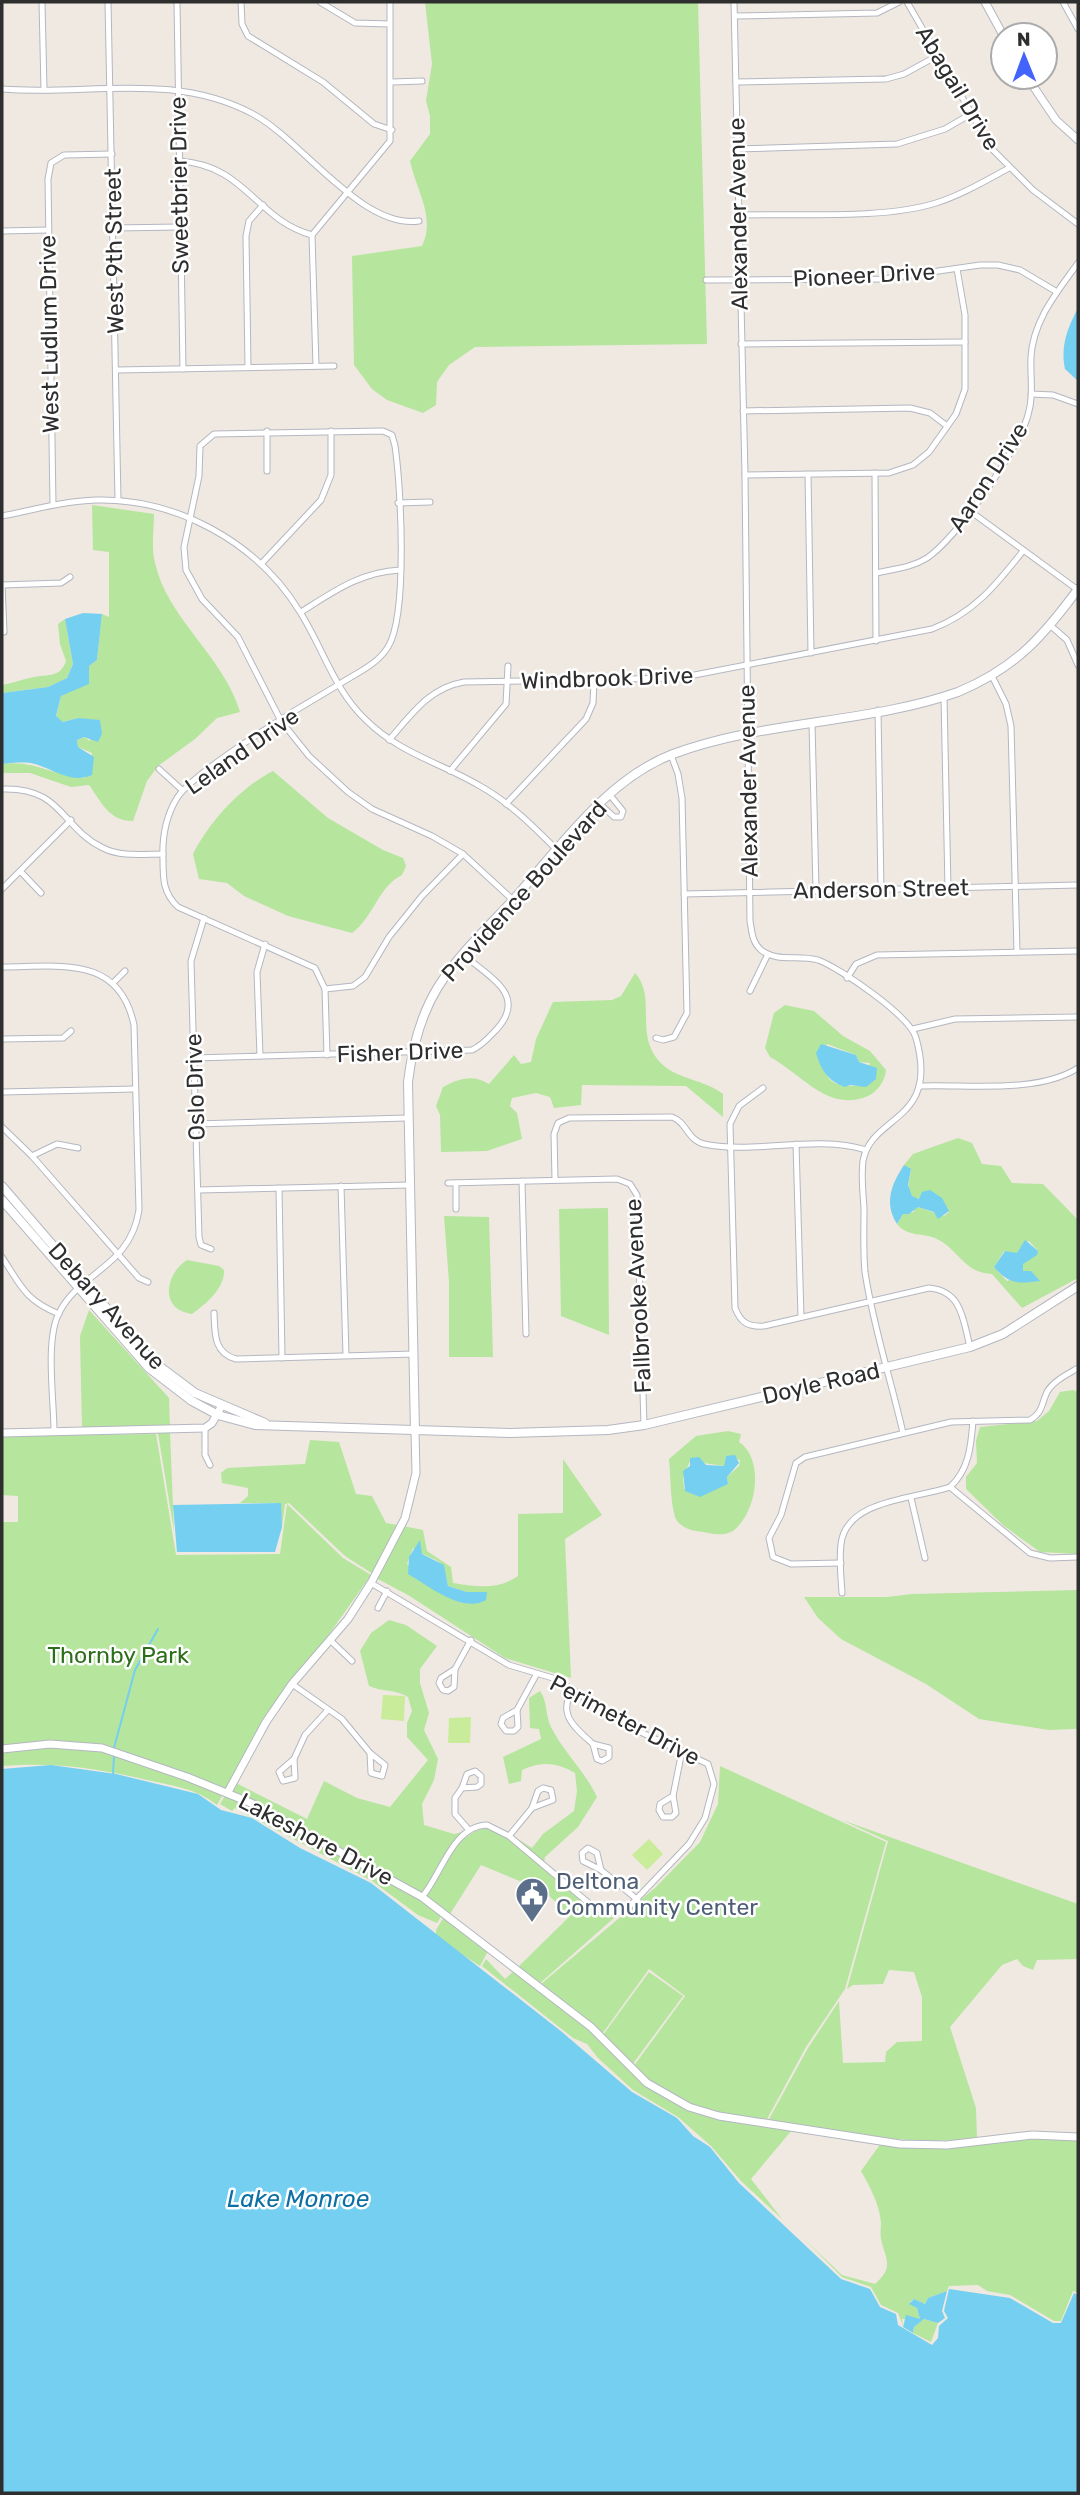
<svg xmlns="http://www.w3.org/2000/svg" width="1080" height="2495" font-family="Rubik,sans-serif">
<rect width="100%" height="100%" fill="#efe9e1"/>
<g fill="#b6e59e" fill-rule="evenodd">
<path d="M425,2H698L707,344L475,347L449,365L437,382L436,405L423,413L387,400L372,389L354,365L352,256L422,246C436,217 416,190 410,161L430,134V116L426,101L432,64Z"/>
<path d="M92,505L154,514C154,529 151,547 155,563C168,620 223,655 240,712L217,718L195,739L158,766L147,781L133,821C109,821 102,803 89,785L71,787L30,773H2V764C36,760 52,776 85,778L92,753L78,747L77,740L84,737L90,741L95,722L78,718L63,722L56,717L61,696L87,680L89,666L97,660L102,614L109,617V552L93,550Z"/>
<path d="M65,619L73,664L67,678L48,687L2,693V685C13,683 24,679 34,677C49,674 60,678 66,661L60,644L58,624Z"/>
<path d="M273,771L328,818L383,850L403,858L406,866L402,875C377,888 374,917 352,933L288,916L244,896L227,883L199,879L193,854C210,821 240,788 273,771Z"/>
<path d="M635,973C658,998 632,1037 663,1065C678,1079 705,1080 723,1094V1117L686,1086L582,1085L581,1105L554,1108L550,1097L536,1093L512,1098L510,1106L517,1113L522,1139L487,1151L441,1152L440,1115L436,1106L443,1087C459,1078 474,1074 489,1084L514,1055L521,1064L531,1062L536,1039L553,1002L612,1000L621,996Z"/>
<path d="M785,1005L814,1011L843,1036L870,1051L886,1070C885,1081 878,1091 868,1096C828,1113 802,1074 770,1057L765,1048L774,1013ZM827,1044L856,1055L859,1062L870,1063L861,1086C825,1087 821,1076 827,1044Z"/>
<path d="M958,1138L972,1143L982,1164L1001,1166L1012,1183L1043,1184L1078,1220V1278L1022,1308L992,1274C964,1273 958,1249 937,1239C923,1232 909,1238 897,1224L903,1214L914,1212V1208L918,1207L944,1216L949,1212L935,1196L915,1199C904,1190 910,1181 911,1170L904,1165L913,1154ZM1029,1241L1038,1251L1023,1264V1272H1028L1007,1281L994,1267L1004,1251L1017,1254L1023,1244Z"/>
<path d="M608,1208L609,1335L561,1316L559,1209Z"/>
<path d="M444,1216L489,1217L493,1357H449V1282Z"/>
<path d="M187,1260L219,1266L224,1270C225,1288 206,1304 192,1314C159,1310 165,1274 187,1260Z"/>
<path d="M89,1310L169,1398L170,1427L82,1428L80,1336Z"/>
<path d="M1073,1390L1078,1392V1554L1040,1552L1004,1526L966,1489V1477L977,1463L976,1441L980,1427L1037,1421L1049,1411L1060,1392Z"/>
<path d="M728,1431L741,1434L739,1442C765,1459 757,1513 733,1531C721,1538 708,1532 696,1531C688,1530 678,1525 675,1517C670,1499 671,1478 669,1459L696,1436ZM726,1456L740,1460L739,1466L727,1477L728,1484L704,1492L684,1489L683,1478L690,1461L724,1466Z"/>
<path d="M170,1432L174,1531L158,1433Z"/>
<path d="M156,1434L176,1555L280,1554L287,1504L343,1558L371,1575L250,1746L217,1805C196,1788 173,1786 147,1780C95,1768 55,1762 2,1766V1522H18V1496L2,1495V1436Z"/>
<path d="M310,1440L339,1442L356,1494L372,1496L386,1523L398,1525L373,1574L345,1556L289,1503L285,1504L282,1527L280,1503H240L248,1496V1488L222,1483L221,1473L227,1468L305,1464Z"/>
<path d="M563,1459L602,1515L565,1539L571,1678L505,1658L408,1595L376,1578L403,1526L423,1530L427,1551L451,1567L453,1583C476,1587 498,1590 518,1576V1514L563,1513ZM413,1548C438,1565 442,1553 448,1586L467,1592H487L462,1603L407,1564Z"/>
<path d="M1078,1590V1729H1075L1049,1730L979,1719L926,1684L841,1639L818,1618L804,1597H887L912,1594Z"/>
<path d="M389,1620L406,1625L437,1646L420,1669V1683L429,1713L424,1730L438,1759L434,1780L422,1804L424,1825L454,1834L463,1832L421,1893L373,1864L232,1791L236,1783L307,1819L324,1781L357,1798L390,1807L428,1760L407,1737V1723L412,1711L408,1697C395,1689 382,1692 369,1686L360,1651L371,1633Z"/>
<path d="M540,1691C548,1702 545,1715 551,1727C564,1753 585,1771 597,1797L578,1827L545,1857L544,1863L513,1836L532,1848L543,1834L574,1811L577,1791L575,1773C557,1762 540,1761 522,1770L521,1781L509,1784L503,1757L541,1739L539,1729L530,1728L529,1698Z"/>
<path d="M720,1766L886,1842L845,1989L806,2047L766,2121C717,2114 669,2104 633,2067L685,1996L649,1969L602,2034L541,1984L656,1887L700,1842L718,1804Z"/>
<path d="M226,1794L420,1899L442,1915L437,1923L418,1915L372,1881L235,1808L232,1811L220,1804Z"/>
<path d="M842,1820L1078,1904V1959L1037,1960L1033,1970L1023,1966L1017,1959L1002,1965L950,2027L976,2108L977,2138C906,2147 838,2131 768,2121L808,2048L839,2001L843,2063L885,2062L886,2052L897,2042L922,2041V1997L914,1972L889,1970L883,1984L853,1985L847,1989L888,1841Z"/>
<path d="M487,1828L508,1838L588,1906L614,1918L539,1984L517,1968L570,1916L544,1891L481,1865L450,1914L426,1896C445,1873 453,1833 487,1828Z"/>
<path d="M445,1915L489,1949L480,1966L436,1937V1930Z"/>
<path d="M486,1959L505,1979L514,1971L590,2030L646,2085L664,2097L688,2110L792,2130L751,2179L782,2219L741,2181L711,2146L678,2117L633,2090L598,2058L587,2044L573,2038L482,1966Z"/>
<path d="M649,1972L683,1996L632,2065L603,2035Z"/>
<path d="M1032,2137L1078,2139V2293L1073,2291L1061,2321H1054L1010,2295L987,2291L978,2285L949,2286L947,2291L928,2298L925,2304L914,2299L910,2302L917,2308L920,2319H902L903,2326L898,2313L881,2305L871,2287L842,2277L801,2236L842,2275L875,2284C895,2267 885,2258 881,2239C880,2234 881,2227 881,2222C879,2203 870,2187 861,2171L881,2143L900,2146Z"/>
<path d="M924,2319L938,2323L931,2342L913,2333L914,2327Z"/>
</g>
<g fill="#c9ec9a">
<path d="M383,1695L405,1696L404,1721L381,1719Z"/>
<path d="M471,1717L470,1743H448L449,1718Z"/>
<path d="M649,1839L663,1854L647,1870L632,1855Z"/>
</g>
<g fill="#75cff0">
<path d="M1078,308V381L1065,369C1060,346 1068,327 1078,308Z"/>
<path d="M83,613L102,614L97,660L89,666V684L61,696L56,716L63,722L78,718L100,720L102,734L98,742L84,737L77,740L78,747L94,757L92,775C70,785 51,767 31,763C21,762 11,763 2,764V693L48,687L67,678L73,664L65,619Z"/>
<path d="M821,1044L856,1055L859,1062L877,1068L876,1079L866,1087L850,1085L845,1087C828,1081 821,1070 816,1053Z"/>
<path d="M904,1165L911,1169L908,1185L912,1196L919,1199L922,1192L930,1190L942,1198L949,1211L938,1219L934,1212L918,1207L909,1214H903L897,1224C884,1203 891,1185 904,1165Z"/>
<path d="M1025,1240L1038,1251L1037,1255L1023,1264V1271H1031L1040,1281C1017,1284 1009,1284 994,1267L1005,1251L1017,1253Z"/>
<path d="M735,1455L739,1463L727,1477L728,1484L700,1497L685,1491L683,1471L690,1466V1458L699,1457L706,1465L724,1466L726,1456Z"/>
<path d="M281,1503L282,1527L275,1552H177L173,1505Z"/>
<path d="M420,1540L422,1554L444,1565L448,1586L467,1592H487L486,1600C463,1614 429,1586 408,1574L409,1557Z"/>
<path d="M51,1765L116,1774L198,1794L221,1810L252,1818L300,1848L371,1883L562,2032L632,2092L677,2118L693,2136L710,2147L739,2183L841,2279L870,2289L880,2307L896,2314L898,2325L932,2345L938,2338L939,2326L948,2318L944,2311L949,2289L1010,2298L1053,2323H1061L1074,2293L1078,2295V2493H2V1769Z"/>
<path d="M947,2291L942,2311L945,2318L938,2323L924,2319L914,2327L913,2333L903,2327L906,2315L920,2319L917,2308L909,2304L914,2299L925,2304L928,2298Z"/>
</g>
<g fill="none" stroke-linecap="round" stroke-linejoin="round">
<g stroke="#75cff0" stroke-width="2">
<path d="M114,1748L135,1670L158,1629"/>
<path d="M113,1774L114,1756"/>
</g>
<defs>
<g id="minor">
<path d="M42,2L44,90"/>
<path d="M108,2L118,500"/>
<path d="M177,2L183,369"/>
<path d="M241,2L242,24L248,36L323,82L374,124L392,130"/>
<path d="M320,2L355,23L390,24"/>
<path d="M734,2L745,475L750,921C752,932 752,942 761,950C777,963 799,954 818,960C840,968 910,1016 916,1038C940,1123 871,1114 863,1161C861,1176 863,1193 864,1208C864,1229 863,1252 865,1272C873,1326 891,1380 903,1433"/>
<path d="M907,2L992,149L1033,190L1078,224"/>
<path d="M1063,2L1078,29"/>
<path d="M735,16L877,13L899,2"/>
<path d="M392,82L422,81"/>
<path d="M736,82L886,79L904,74L937,56"/>
<path d="M2,89C88,96 172,71 253,114C302,140 361,229 419,221"/>
<path d="M736,149L897,144L945,129L969,115"/>
<path d="M179,161C246,165 256,220 312,235"/>
<path d="M737,215C796,213 881,220 936,203C961,195 985,181 1009,168"/>
<path d="M114,228L179,227"/>
<path d="M2,231L48,230"/>
<path d="M706,280L883,279L980,265H998L1020,270L1057,292"/>
<path d="M741,344L965,342"/>
<path d="M316,366L312,235L390,141V2"/>
<path d="M248,367L246,236L249,221L263,205"/>
<path d="M117,370L334,366"/>
<path d="M1031,394L1053,395L1078,404"/>
<path d="M743,411L910,408L930,413L947,426"/>
<path d="M267,471V431"/>
<path d="M875,473L876,641"/>
<path d="M808,474L811,653"/>
<path d="M745,475L889,473L913,465L929,452L956,414L965,389V315L957,269"/>
<path d="M398,503L430,502"/>
<path d="M53,505L48,179L51,163L64,155L112,154"/>
<path d="M970,511L1078,590"/>
<path d="M2,516C33,510 64,501 96,500C177,498 258,543 300,612C323,648 334,690 366,720C399,753 441,763 480,786C509,802 534,827 557,850"/>
<path d="M262,563L321,500L331,475V431"/>
<path d="M876,573C894,569 911,568 927,558C956,539 1019,449 1028,415C1034,396 1030,376 1031,357C1033,320 1058,291 1078,263"/>
<path d="M2,585L61,583L70,577"/>
<path d="M2,585L4,632"/>
<path d="M301,612C333,592 360,572 400,570"/>
<path d="M1051,626L1067,640L1078,665"/>
<path d="M992,676L1006,704L1011,726L1017,952"/>
<path d="M944,697L948,888"/>
<path d="M878,710L881,889"/>
<path d="M812,723L816,890"/>
<path d="M389,740C412,714 429,688 464,682L679,678L932,629C974,613 996,585 1023,551"/>
<path d="M159,769L182,790"/>
<path d="M450,771L506,704L508,666"/>
<path d="M2,789C63,787 60,827 103,848C121,857 143,854 163,854"/>
<path d="M506,804L586,719L593,703L594,681"/>
<path d="M600,804L614,817H621L623,811L610,795"/>
<path d="M21,872L41,893"/>
<path d="M2,889L71,820"/>
<path d="M684,894L1078,885"/>
<path d="M204,918L191,961L199,1237L201,1245L211,1249"/>
<path d="M2,967C59,967 119,954 134,1025L139,1210C130,1268 80,1271 59,1313C45,1340 54,1400 54,1431"/>
<path d="M847,978L856,964L877,955L1078,951"/>
<path d="M114,982L125,971"/>
<path d="M325,989L353,986L365,977L389,937L422,896L463,854"/>
<path d="M750,991L768,954"/>
<path d="M913,1029L955,1019L1078,1017"/>
<path d="M656,1038L663,1040L674,1037L687,1013L682,798L678,774L671,755"/>
<path d="M2,1039L63,1038L71,1031"/>
<path d="M327,1055L325,989L315,968L178,907C163,893 163,879 163,859C162,837 166,816 177,798C195,770 305,704 338,685C356,673 376,666 388,647C408,615 401,486 395,446L392,435L383,431L214,434L200,446L199,476L184,547L186,570L202,599L238,637L281,721L309,756L348,792L372,809L432,836L463,854L513,900"/>
<path d="M260,1056L257,972L265,944"/>
<path d="M194,1058L472,1050C483,1045 489,1037 497,1029C528,994 488,977 463,954"/>
<path d="M919,1086C968,1084 1037,1094 1078,1068"/>
<path d="M763,1088L739,1106L730,1124L735,1308C741,1323 748,1327 764,1326L929,1288C962,1291 963,1319 970,1347"/>
<path d="M2,1092L135,1089"/>
<path d="M196,1124L407,1118"/>
<path d="M2,1127L32,1156L139,1278L148,1282"/>
<path d="M796,1144L801,1317"/>
<path d="M32,1156L57,1144L78,1148"/>
<path d="M555,1180L554,1134L558,1123L569,1118L672,1117C687,1122 687,1140 704,1144C757,1155 813,1134 866,1150"/>
<path d="M522,1181L526,1334"/>
<path d="M448,1183L617,1179L630,1184L637,1195L644,1425"/>
<path d="M456,1183V1209"/>
<path d="M341,1186L346,1355"/>
<path d="M279,1188L282,1358"/>
<path d="M198,1190L409,1185"/>
<path d="M2,1257C21,1286 25,1300 59,1314"/>
<path d="M214,1313C215,1332 213,1353 236,1359L414,1354"/>
<path d="M205,1428V1455L210,1465"/>
<path d="M950,1487L1030,1553L1050,1558L1078,1557"/>
<path d="M911,1498L925,1558"/>
<path d="M841,1563L791,1564L773,1557L769,1538L781,1515L796,1463L805,1457L951,1422L1030,1420C1043,1412 1041,1405 1047,1392C1053,1381 1068,1374 1078,1368"/>
<path d="M371,1583L509,1665L556,1679L630,1727L708,1764L714,1784L705,1818L689,1844L624,1912H605L591,1905L509,1836L487,1825C452,1826 442,1874 422,1897"/>
<path d="M842,1593C841,1577 839,1560 841,1544C846,1499 916,1499 950,1487C969,1470 971,1446 973,1421"/>
<path d="M378,1608L387,1591"/>
<path d="M330,1640L352,1661"/>
<path d="M455,1669L454,1687L448,1691L443,1690L439,1683L441,1678Z"/>
<path d="M455,1669L471,1640"/>
<path d="M292,1684L342,1719L370,1753"/>
<path d="M573,1689C557,1714 574,1727 593,1744"/>
<path d="M517,1710L518,1727L514,1731H506L501,1724L503,1718Z"/>
<path d="M517,1710L536,1675"/>
<path d="M593,1744L609,1748V1757L602,1761L597,1759Z"/>
<path d="M370,1753L385,1765L382,1776L371,1773Z"/>
<path d="M294,1759L295,1778L283,1781L279,1772Z"/>
<path d="M294,1759L305,1735L328,1710"/>
<path d="M475,1771L481,1776V1784L477,1787L462,1788L467,1774Z"/>
<path d="M462,1788L455,1798V1814L469,1830"/>
<path d="M543,1788L551,1790L553,1800L532,1808L538,1791Z"/>
<path d="M673,1796L676,1813L672,1817H663L659,1810L660,1804Z"/>
<path d="M673,1796L682,1751"/>
<path d="M509,1836L532,1808"/>
<path d="M588,1848L597,1853L601,1870L583,1861L582,1853Z"/>
<path d="M601,1870L638,1900"/>
</g>
<g id="tertiary">
<path d="M985,2L1003,35"/>
<path d="M1027,77L1056,120L1078,140"/>
<path d="M2,1433L205,1428L212,1423L221,1407"/>
<path d="M2,1749L50,1744L102,1748L187,1777L251,1803L422,1897L591,2027L647,2083L689,2107L719,2116L900,2144L947,2145L1032,2135L1078,2137"/>
<path d="M228,1792L266,1722L292,1684L348,1619L371,1583L405,1518L416,1473L415,1432"/>
</g>
<g id="secondary">
<path d="M2,1186L151,1360L195,1393L265,1423"/>
<path d="M2,1200L149,1368L192,1401L218,1415L255,1425L510,1433L608,1430L644,1425L970,1347L1003,1334L1078,1286"/>
<path d="M415,1432L408,1082C412,1049 420,1016 438,987C459,954 488,927 514,899C560,847 607,779 673,754C764,720 867,724 958,692C1015,668 1042,638 1078,589"/>
</g>
</defs>
<use href="#minor" stroke="#b4b7c1" stroke-width="7"/>
<use href="#tertiary" stroke="#b4b7c1" stroke-width="9"/>
<use href="#secondary" stroke="#b4b7c1" stroke-width="10"/>
<use href="#minor" stroke="#fff" stroke-width="5"/>
<use href="#tertiary" stroke="#fff" stroke-width="7"/>
<use href="#secondary" stroke="#fff" stroke-width="8"/>
</g>
<defs>
<symbol id="civic-pin" viewBox="-11 -11 22 30"><path d="M0 17L-7.5 6A9.5 9.5 0 1 1 7.5 6Z" fill="#5c6f8a" stroke="#fff"/><path d="M-.6-6.5H3V-4.5H.6V-3L4-1V1h2V6H-6V1h2V-1L-.6-3ZM-1.2 2.5V6h2.4V2.5Z" fill="#fff"/></symbol>
</defs>
<g fill-rule="evenodd">
<use href="#civic-pin" x="513" y="1875" width="38" height="52"/>
</g>
<g text-anchor="middle" stroke-width="5" stroke-linejoin="round" paint-order="stroke">
<g font-size="23" fill="#2e2e2e" stroke="#fff">
<text transform="translate(958 88) rotate(59)" y="8">Abagail Drive</text>
<text transform="translate(179 185) rotate(-91)" y="8">Sweetbrier Drive</text>
<text transform="translate(738 214) rotate(-91)" y="8">Alexander Avenue</text>
<text transform="translate(114 251) rotate(-91)" y="8">West 9th Street</text>
<text transform="translate(864 275) rotate(-3)" y="8">Pioneer Drive</text>
<text transform="translate(49 334) rotate(-91)" y="8">West Ludlum Drive</text>
<text transform="translate(988 477) rotate(-57)" y="8">Aaron Drive</text>
<text transform="translate(607 678) rotate(-2)" y="8">Windbrook Drive</text>
<text transform="translate(242 751) rotate(-35)" y="8">Leland Drive</text>
<text transform="translate(748 781) rotate(-91)" y="8">Alexander Avenue</text>
<text transform="translate(881 889) rotate(-1)" y="8">Anderson Street</text>
<text transform="translate(524 891) rotate(-48)" y="8">Providence Boulevard</text>
<text transform="translate(400 1052) rotate(-2)" y="8">Fisher Drive</text>
<text transform="translate(195 1087) rotate(-92)" y="8">Oslo Drive</text>
<text transform="translate(638 1296) rotate(-93)" y="8">Fallbrooke Avenue</text>
<text transform="translate(107 1306) rotate(48)" y="8">Debary Avenue</text>
<text transform="translate(821 1383) rotate(-13)" y="8">Doyle Road</text>
<text transform="translate(625 1720) rotate(28)" y="8">Perimeter Drive</text>
<text transform="translate(316 1839) rotate(28)" y="8">Lakeshore Drive</text>
</g>
<g font-size="23" fill="#2c6e1b" stroke="#fff">
<text x="118" y="1663">Thornby Park</text>
</g>
<g font-size="23" fill="#4e5e75" stroke="#fff" text-anchor="start">
<text x="556" y="1889">Deltona<tspan x="556" dy="26">Community Center</tspan></text>
</g>
<g font-size="24" font-style="italic" fill="#0d6fa3" stroke="#fff">
<text x="298" y="2207">Lake Monroe</text>
</g>
</g>
<rect width="1080" height="2495" fill="none" stroke="#2e2e2e" stroke-width="7"/>
<g transform="translate(1024 56) rotate(359)"><circle r="33" fill="#ffffff" stroke="#ababab" stroke-width="2"/>
<path d="M0-5L12 26L0 18L-12 26Z" fill="#4264fb"/>
<text y="-10" font-size="19" font-weight="bold" text-anchor="middle" fill="#2e2e2e">N</text>
</g>
</svg>
